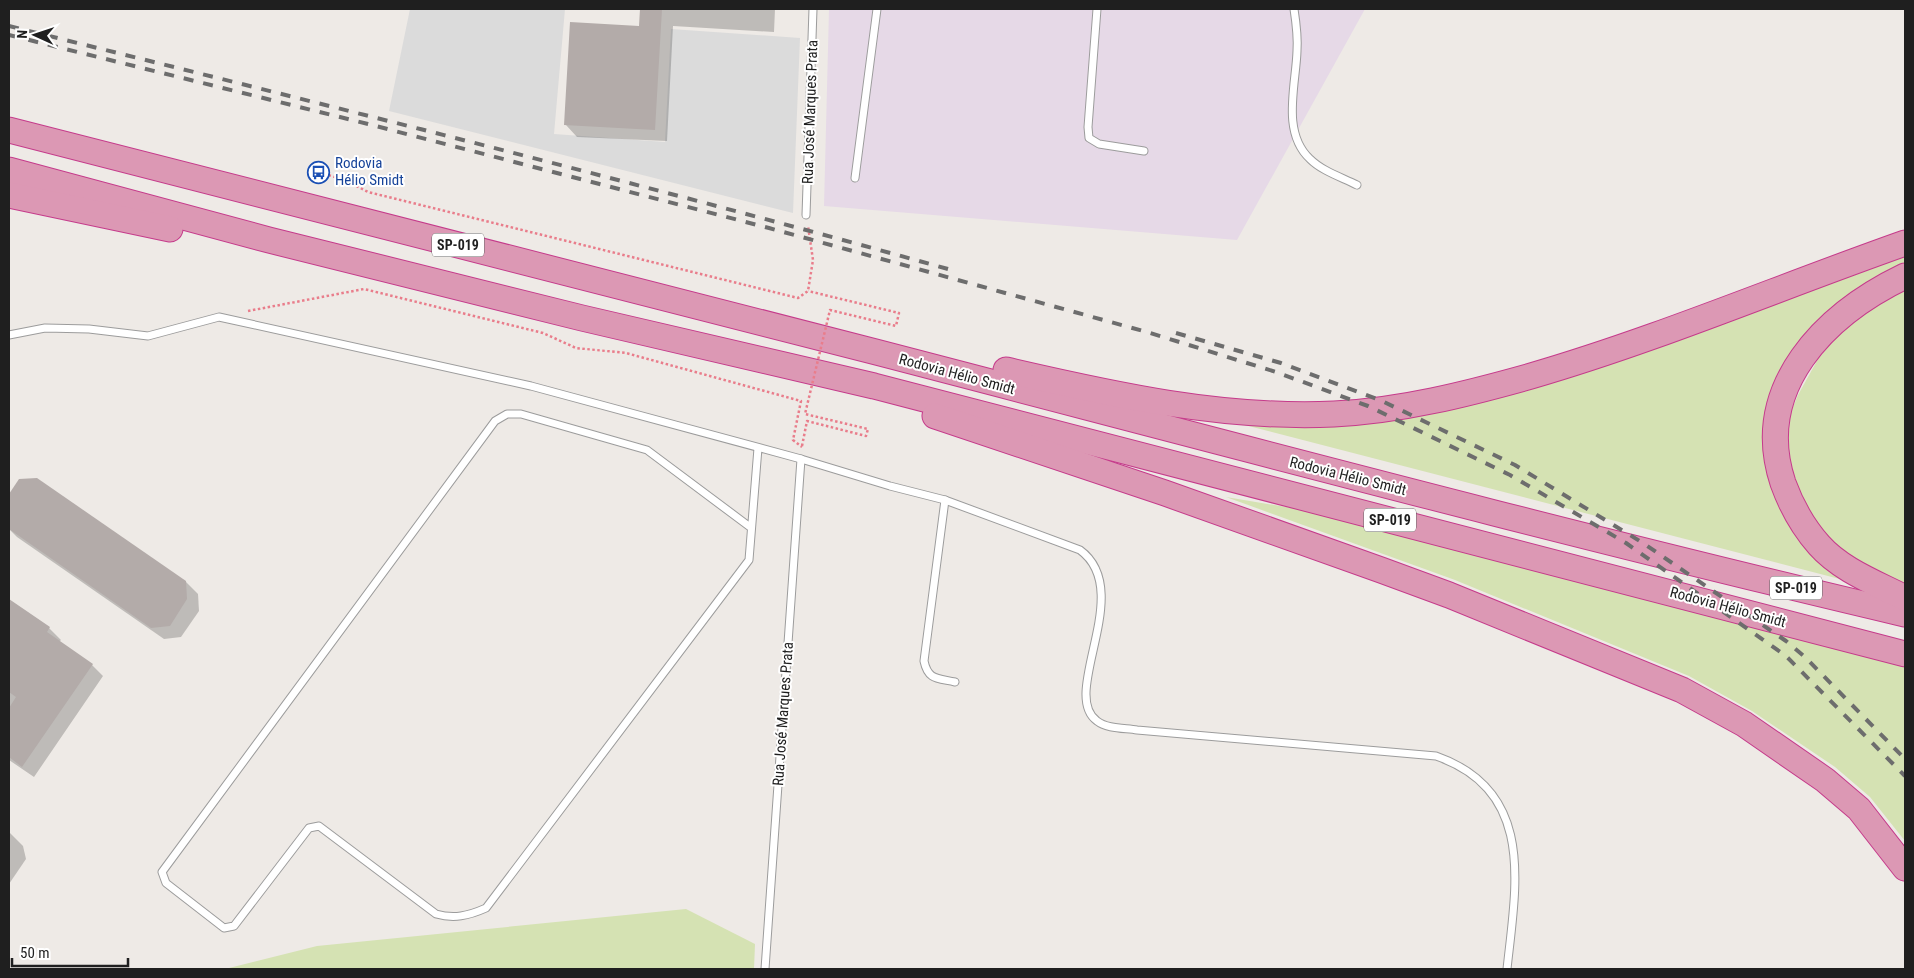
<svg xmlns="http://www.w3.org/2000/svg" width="1914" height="978" font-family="'Roboto Condensed',sans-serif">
<rect width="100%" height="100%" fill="#eeeae6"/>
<path fill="#e6d9e7" d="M829,9H1365L1237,240L824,206Z"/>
<g fill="#d5e2b3">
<path d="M1905,251V264L1821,322L1769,456L1855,583L1233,422L1392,415Z"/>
<path d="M1905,284V586L1859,564L1818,529L1794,481L1788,448L1790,414L1798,395L1818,359L1844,328Z"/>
<path d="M1226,497L1358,519L1905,667V841L1870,797L1835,767L1752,711L1689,676L1455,580Z"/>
<path d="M686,909L755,944L754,969H225L317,946Z"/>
</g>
<path fill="#dbdbdb" d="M410,9H565L554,134L665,142L671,29L800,38L793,213L389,111Z"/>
<g fill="#0003">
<path d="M641,9H775L774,32L673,26L667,141L577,137L566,125L640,27Z"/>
<path d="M20,480L186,582L198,594L199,611L181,637L164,639L17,537L9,529V496Z"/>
<path d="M9,601L49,628L61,640L59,642L92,665L103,676L34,777L9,760Z"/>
<path d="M9,832L23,846L26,859L9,884Z"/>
</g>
<g fill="#b3aba9">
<path d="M640,9H662L655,130L564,125L570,22L639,26Z"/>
<path d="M37,478L186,581L187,599L170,626L151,628L9,529V494L19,479Z"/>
<path d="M9,599L50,627L47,632L93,664L22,767L9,757V708L16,697L9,692Z"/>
</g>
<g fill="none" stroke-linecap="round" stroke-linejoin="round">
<defs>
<g id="service">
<path d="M1097,9L1088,127L1089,138L1099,144L1144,151"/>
<path d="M1294,9C1296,22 1298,37 1297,51C1296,85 1281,132 1310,159C1322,171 1341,177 1357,185"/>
<path d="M855,178L877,9"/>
<path d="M806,215L813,9"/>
<path d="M9,335L45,328L89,329L148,336L219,317L531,386L801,459L890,486L945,500L1080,550C1136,591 1059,694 1097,721C1107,729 1125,728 1137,730L1436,756C1536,791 1516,885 1507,969"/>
<path d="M945,500L924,661C928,680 937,678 955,682"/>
<path d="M750,527L647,450L521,414H507L495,421L162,872L166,883L224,928L234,926L309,828L319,826L436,914C454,919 468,916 486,908L749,560L758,448"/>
<path d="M765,969L801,459"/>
</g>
<g id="motorway">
<path d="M9,130C297,206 587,277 876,352C1218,441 1560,533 1905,614"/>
<path d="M9,170L269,240L582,318L874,386L1905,654"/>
<path d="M9,195L170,229"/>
<path d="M1905,276C1826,314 1751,387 1783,483C1791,505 1803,527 1819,545C1841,570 1876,583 1905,598"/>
<path d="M1006,370C1114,395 1222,419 1334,414C1400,411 1467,394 1531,376C1658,339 1780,287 1905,243"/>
<path d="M935,416L1165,493L1381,570L1449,595L1682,690L1744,724L1825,780L1859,809L1905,868"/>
</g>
</defs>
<use href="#service" stroke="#9c9c9c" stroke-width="9"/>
<use href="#motorway" stroke="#c53b8b" stroke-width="27"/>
<g stroke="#e97d8b" stroke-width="2.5" stroke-dasharray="2.5 2.5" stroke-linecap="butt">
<path d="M319,172L347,181L368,192L798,298L808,291L813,260L808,226"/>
<path d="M248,311L364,289L543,333L576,348L626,353L801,401L793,440L802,447"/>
</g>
<use href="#service" stroke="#fff" stroke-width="7"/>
<use href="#motorway" stroke="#dc98b4" stroke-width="25"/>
<g stroke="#6d6d6d" stroke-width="4" stroke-dasharray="10 10" stroke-linecap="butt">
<path d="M9,26C323,104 636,182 948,269"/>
<path d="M9,35L368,124L769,228L1147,332L1276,372L1368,406L1510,475L1626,543L1786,656L1905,776"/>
<path d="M1176,333L1281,363L1382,401L1515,465L1643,543L1786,641L1805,657L1905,759"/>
</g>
<path stroke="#e97d8b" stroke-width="2.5" stroke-dasharray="2.5 2.5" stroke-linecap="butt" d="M802,446L807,421L866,436L868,429L805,414L830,310L896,326L899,313L808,291"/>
</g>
<defs>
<symbol id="bus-ring" viewBox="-11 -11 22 22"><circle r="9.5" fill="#fff" stroke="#1a4fb4" stroke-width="1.5"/><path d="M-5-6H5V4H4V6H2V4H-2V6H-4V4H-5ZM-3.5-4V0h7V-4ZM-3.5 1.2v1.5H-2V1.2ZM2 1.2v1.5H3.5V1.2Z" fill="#1a4fb4"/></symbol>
</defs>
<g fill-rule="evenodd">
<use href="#bus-ring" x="306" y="160" width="25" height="25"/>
</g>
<g text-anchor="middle" stroke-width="4" stroke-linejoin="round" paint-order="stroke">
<g fill="#fff" stroke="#626262" stroke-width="1">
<rect x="432" y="233.5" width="52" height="23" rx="4"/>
<rect x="1364" y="508.5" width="52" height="23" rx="4"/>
<rect x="1770" y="576.5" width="52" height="23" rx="4"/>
</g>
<g font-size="14" font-weight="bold" fill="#1f1f1f">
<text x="458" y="250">SP-019</text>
<text x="1390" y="525">SP-019</text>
<text x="1796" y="593">SP-019</text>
</g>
<g font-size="15" fill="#1f1f1f" stroke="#fff">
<text transform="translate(810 112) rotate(-88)" y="5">Rua José Marques Prata</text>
<text transform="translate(957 374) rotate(15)" y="5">Rodovia Hélio Smidt</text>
<text transform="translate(1348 476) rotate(14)" y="5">Rodovia Hélio Smidt</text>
<text transform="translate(1728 607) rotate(15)" y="5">Rodovia Hélio Smidt</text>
<text transform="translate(783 714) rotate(-86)" y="5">Rua José Marques Prata</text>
</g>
<g font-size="15" fill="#164399" stroke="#fff" text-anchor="start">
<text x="335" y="168">Rodovia<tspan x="335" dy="17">Hélio Smidt</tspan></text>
</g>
</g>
<rect width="1914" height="978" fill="none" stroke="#1f1f1f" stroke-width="20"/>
<g transform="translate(35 35) rotate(273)" stroke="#ffffff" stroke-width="4" paint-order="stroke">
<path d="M0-4L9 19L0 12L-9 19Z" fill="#1f1f1f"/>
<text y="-8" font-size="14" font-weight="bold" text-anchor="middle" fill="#1f1f1f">N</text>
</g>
<path d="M12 958v8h116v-8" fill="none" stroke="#1f1f1f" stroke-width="2.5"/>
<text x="20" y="958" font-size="15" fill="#1f1f1f" stroke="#ffffff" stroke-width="4" paint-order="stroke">50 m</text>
</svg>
